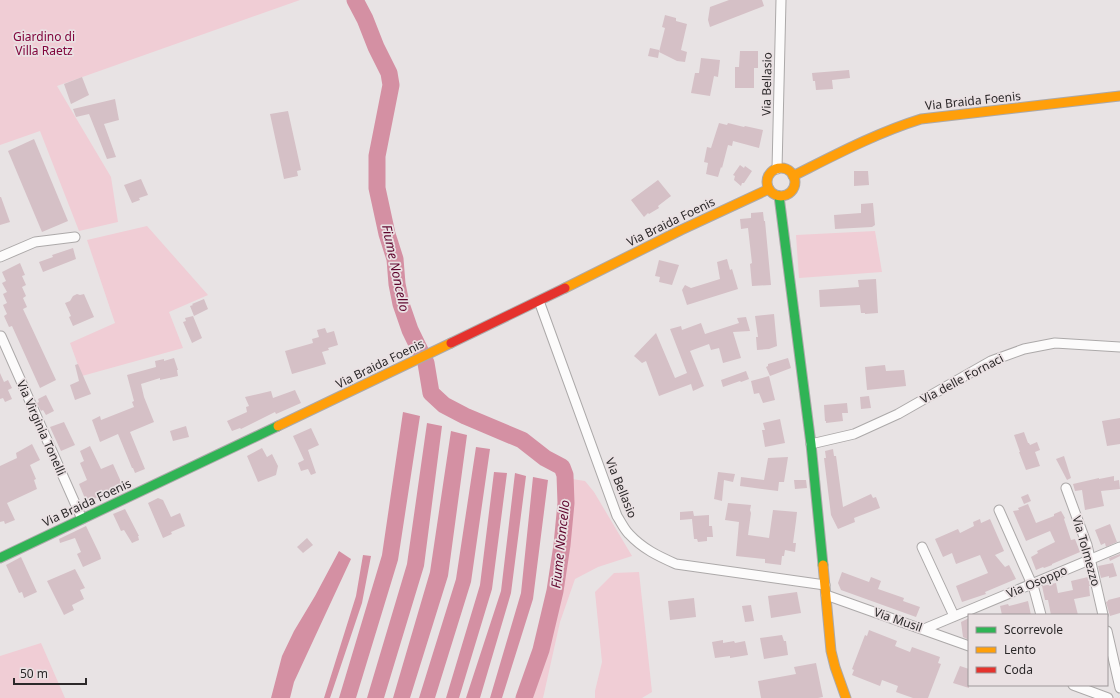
<svg xmlns="http://www.w3.org/2000/svg" width="1120" height="698" font-family="'Noto Sans',sans-serif">
<rect width="100%" height="100%" fill="#e8e3e4"/>
<g fill="#f0cdd5">
<path d="M0,0H300L57,86L111,177L118,222L79,231L40,131L0,145Z"/>
<path d="M147,226L208,295L169,312L183,348L82,376L70,343L115,323L87,240Z"/>
<path d="M875,231L882,272L799,278L796,235Z"/>
<path d="M572,479L585,481L594,492L632,556L598,567L575,579L560,622L543,698H524L541,650L550,614L558,576L562,545L566,503V487Z"/>
<path d="M639,572L652,692L642,698H595V691L602,662L595,592L614,573Z"/>
<path d="M41,643L65,698H0V656Z"/>
</g>
<g fill="#d490a3">
<path d="M403,412L420,416L398,560L356,698H339L382,555Z"/>
<path d="M427,423L442,426L424,566L384,698H367L407,564Z"/>
<path d="M451,431L467,435L448,576L410,698H393L430,572Z"/>
<path d="M476,447L490,449L471,582L435,698H419L456,579Z"/>
<path d="M494,472L507,473L492,589L459,698H446L480,585Z"/>
<path d="M515,473L526,476L511,593L480,698H466L501,591Z"/>
<path d="M533,477L548,480L533,599L502,698H490L521,593Z"/>
<path d="M339,551L351,559L294,682L290,698H271L282,656L294,631L315,596Z"/>
<path d="M363,555L371,556L362,603L330,698H324L356,596Z"/>
</g>
<g fill="none" stroke-linecap="round" stroke-linejoin="round">
<path stroke="#d490a3" stroke-width="17" d="M355,0L365,19L376,47L389,73L391,85L377,156V188L387,234L395,259L397,284L401,304L410,330L426,363L431,393L444,405L465,416L522,440L545,458L562,467L565,475L566,503L562,545L555,591L541,650L524,698"/>
</g>
<g fill="#d5c0c6">
<path d="M729,0H762L764,6L710,27L708,20L710,7Z"/>
<path d="M665,15L676,18V21L687,24L681,50L687,52L685,62L677,61L659,52L658,58L648,56L650,48L659,50V52L665,28L662,27Z"/>
<path d="M740,51H758V68H754V88H735V67H739Z"/>
<path d="M701,58L720,60L718,77L714,76L710,96L691,93L695,73H699Z"/>
<path d="M849,70L850,78L832,80L833,89L816,90L815,81H813L812,73Z"/>
<path d="M82,77L89,95L71,104L64,84Z"/>
<path d="M115,99L119,120L104,124L116,157L107,159L89,114L76,117L73,109Z"/>
<path d="M288,111L301,170L297,171L298,176L284,179L270,114Z"/>
<path d="M719,123L727,125L728,123L744,127L745,126L763,130L759,148L733,141L732,146L728,145L722,168L721,167L718,177L706,174L708,163L704,162L707,147L711,148Z"/>
<path d="M34,139L68,221L42,232L8,151Z"/>
<path d="M740,165L744,168L745,166L752,171L744,183H742L741,186L734,180L735,176L733,175Z"/>
<path d="M854,171H868L869,185L854,186Z"/>
<path d="M141,179L148,195L139,198L140,200L132,203L124,185Z"/>
<path d="M658,180L671,196L658,206L659,208L649,214L648,213L644,217L631,200Z"/>
<path d="M0,197H1L10,222L0,225Z"/>
<path d="M873,203L875,225L872,227L835,229L834,215L861,213V204Z"/>
<path d="M763,212L764,221H765L771,285L752,286L750,264L752,263L748,228L741,229L740,219L751,218V213Z"/>
<path d="M73,248L76,259L43,272L39,262L53,257L52,255Z"/>
<path d="M727,259L730,270L732,269L738,289L687,305L682,290L685,285L691,288L720,279L717,262Z"/>
<path d="M659,260L679,265L672,285L659,282L660,277L655,276Z"/>
<path d="M20,263L25,275L22,276L26,285L22,287L26,296L23,298L27,307L23,309L56,380L40,388L12,326L9,327L4,316L7,314L3,305L7,303L3,294L7,292L2,283L6,281L2,272Z"/>
<path d="M876,279L878,313L865,314V313H861L860,305L820,307L819,290L859,287L858,280Z"/>
<path d="M77,294L80,295L84,294L94,317L73,326L69,317L71,316L65,303L70,301L73,296Z"/>
<path d="M204,299L208,309L194,316L190,306L193,305L192,304Z"/>
<path d="M774,314L777,346L769,349L757,350L756,337H758L755,316Z"/>
<path d="M193,316L202,338L192,343L183,322L186,321L185,318Z"/>
<path d="M746,317L750,331L733,332L741,358L723,363L719,348L711,350L709,344L690,351L704,386L693,391L691,384L659,396L646,361L642,363L634,356L656,333L675,378L687,373L670,329L681,326L682,330L701,323L705,334L739,323L737,318Z"/>
<path d="M325,328L327,333L334,331L338,345L328,348L329,350L322,352L326,364L292,374L285,351L313,343L312,339L319,337L317,330Z"/>
<path d="M174,358L178,370H177L178,376L160,380V378L141,384L144,397L154,422L130,432L145,469L135,473L133,468H132L118,434L100,442L92,420L100,416L101,420L134,407L132,402L134,401L127,375L156,367L155,361L164,359V361Z"/>
<path d="M788,358L791,368L770,376L766,367L768,366V364Z"/>
<path d="M78,364L91,394L75,400L70,385L79,381L75,365Z"/>
<path d="M885,365L886,371L904,370L906,386L867,390L865,367Z"/>
<path d="M746,371L749,379L741,382L740,381L723,387L721,380Z"/>
<path d="M0,373L4,382L8,380L12,388L8,390L12,399L5,402L3,398L0,399Z"/>
<path d="M769,376L775,400L763,403L759,393L754,394L751,381Z"/>
<path d="M295,390L301,403L276,414L275,412L241,429L240,428L232,431L227,421L247,412L246,407L249,406L245,397L271,391L273,398Z"/>
<path d="M46,395L54,411L46,415L43,410L41,411L37,403L39,402L38,399Z"/>
<path d="M869,396L871,408L861,409L860,397Z"/>
<path d="M847,403L848,413H842L843,421L826,423V421H825L824,405Z"/>
<path d="M1120,418V444L1107,446L1102,421Z"/>
<path d="M780,419L785,443L765,447L762,430H765L763,423Z"/>
<path d="M64,422L75,445L61,451L50,427Z"/>
<path d="M186,426L189,437L173,441L170,431Z"/>
<path d="M311,428L319,445L308,450L316,473L311,475L308,469L301,471L298,463L304,460L293,436Z"/>
<path d="M1024,432L1028,443H1029L1030,445L1037,442L1040,450L1035,452L1040,466L1026,470L1019,452H1020L1014,435Z"/>
<path d="M32,444L40,460L30,465L36,479L34,480L37,489L7,503L15,520L5,524L4,521L0,522V466L17,458L16,453Z"/>
<path d="M90,446L101,469L113,464L122,484L100,494L101,496L94,499L93,498L86,501L79,484L87,480L80,463L84,461L80,451Z"/>
<path d="M262,448L267,457L272,454L278,466L276,475L258,482L247,456Z"/>
<path d="M833,449L834,456H836L843,507L871,494L873,498L876,497L880,508L854,518L855,522L838,529L831,515L824,458H826L825,451Z"/>
<path d="M1064,456L1071,478L1067,480L1056,459Z"/>
<path d="M788,457L784,482H779L778,491L740,486L741,477L764,480L768,458Z"/>
<path d="M718,472L735,474L733,482L724,480L722,501L714,499Z"/>
<path d="M1114,476V481L1119,480L1120,489L1101,491L1104,506L1085,510L1082,490L1075,491L1073,484L1099,478V479Z"/>
<path d="M794,480H806L807,488L795,489Z"/>
<path d="M1028,494L1031,501L1024,504L1021,497Z"/>
<path d="M158,498L163,500L171,517L180,513L185,526L171,532L172,534L163,538L148,503Z"/>
<path d="M728,503L751,505L750,510L751,513L748,535L769,538L773,510L797,512L796,521L793,543H796L795,552L785,550L784,556H782L781,565L765,563V559L736,556L739,522L725,520Z"/>
<path d="M1028,504L1036,523L1054,516V514L1061,511L1065,518L1064,519L1071,540L1075,539L1080,552L1052,564V565L1044,568L1043,567L1036,570L1031,557L1038,553L1037,551L1055,542L1050,531L1026,541L1013,511L1019,510L1018,508Z"/>
<path d="M125,509L139,536H138L139,540L132,543L124,530L121,531L113,514Z"/>
<path d="M693,511L694,516L709,515V526H712L713,537H707V541L698,542L697,539H694L692,519L680,520V512Z"/>
<path d="M980,519L981,523L990,519L1004,551L995,555L1005,567L1009,565L1016,579L985,592L986,594L962,602L956,586L988,573L980,555L956,564L952,553L943,557L935,539L958,529L960,533L974,526L973,522Z"/>
<path d="M1110,524L1117,542L1106,547L1105,543L1101,545L1095,530Z"/>
<path d="M86,526L100,555L101,559L83,567L77,554L81,552L75,538L60,543L59,539Z"/>
<path d="M307,538L313,545L303,553L297,547Z"/>
<path d="M1120,554V556L1110,561L1109,558Z"/>
<path d="M21,557L37,592L24,598L22,592L19,593L6,565Z"/>
<path d="M1113,563L1117,576L1109,578V576L1101,578L1098,566Z"/>
<path d="M75,569L85,588L80,590L84,599L72,605L74,610L64,615L47,581Z"/>
<path d="M842,572L869,582L871,577L881,581L878,589L904,598L903,601L920,607L916,617L841,590L838,583Z"/>
<path d="M1088,577L1090,586H1089L1090,596L1074,599L1078,615H1051L1048,600H1045L1042,586L1056,583L1058,593L1073,590L1071,581Z"/>
<path d="M797,592L801,613L771,618L768,596Z"/>
<path d="M1120,597V613L1110,616L1106,602L1108,601V600Z"/>
<path d="M694,598L696,617L670,620L668,601Z"/>
<path d="M1028,601L1031,615H1002L1000,606L1008,604L1009,606Z"/>
<path d="M751,605L754,621L745,622L742,606Z"/>
<path d="M969,618V640L963,637L961,622Z"/>
<path d="M869,630L897,641L895,646L910,652L912,647L940,657L938,663L941,664L928,698H913L896,692L898,686L882,680L880,686L852,675L854,670L852,669L865,635L867,636Z"/>
<path d="M782,635L784,641H786L788,655L764,659L760,638Z"/>
<path d="M723,640V643L734,641L735,643L745,641L748,655L730,658V656L715,658L712,642Z"/>
<path d="M816,663L823,697L818,698H761L758,681L796,674L794,667Z"/>
<path d="M960,666L969,669V688L953,683Z"/>
</g>
<g fill="none" stroke-linecap="round" stroke-linejoin="round">
<defs>
<g id="street">
<path d="M777,169L781,0"/>
<path d="M0,257L35,242L75,237"/>
<path d="M539,301L617,516C621,522 624,529 629,534C643,549 658,556 676,564L825,585"/>
<path d="M1,336L82,519"/>
<path d="M811,444L854,434L898,414L991,361L1024,349L1055,343L1120,347"/>
<path d="M1066,488L1087,545L1103,615"/>
<path d="M999,510L1034,589L1041,615"/>
<path d="M922,547L954,616"/>
<path d="M826,595L969,646"/>
<path d="M924,629L1120,547"/>
<path d="M1107,631L1120,688"/>
<path d="M1073,685L1108,698"/>
</g>
<g id="fast">
<path d="M779,196L811,444L823,565"/>
<path d="M0,558L278,426"/>
</g>
<g id="slow">
<circle cx="781" cy="182" r="14"/>
<path d="M793,176C835,155 876,133 921,119L1120,96"/>
<path d="M565,288L681,230L769,189"/>
<path d="M278,426L451,343"/>
<path d="M823,565L831,651L835,667L846,698"/>
</g>
<path id="jam" d="M451,343L565,288"/>
</defs>
<use href="#street" stroke="#aca9a9" stroke-width="11"/>
<use href="#fast" stroke="#aca9a9" stroke-width="11"/>
<use href="#slow" stroke="#aca9a9" stroke-width="11"/>
<use href="#jam" stroke="#aca9a9" stroke-width="11"/>
<use href="#street" stroke="#fcfbfb" stroke-width="9"/>
<use href="#fast" stroke="#30b455" stroke-width="9"/>
<use href="#slow" stroke="#ff9f0a" stroke-width="9"/>
<use href="#jam" stroke="#e5322d" stroke-width="9"/>
</g>
<g text-anchor="middle" stroke-width="3.5" stroke-linejoin="round" paint-order="stroke">
<g font-size="12" fill="#81063d" stroke="#eae1e3">
<text x="44" y="41">Giardino di<tspan x="44" dy="14">Villa Raetz</tspan></text>
</g>
<g font-size="12" fill="#2c292a" stroke="#eae1e3">
<text transform="translate(767 84) rotate(-89)" y="4">Via Bellasio</text>
<text transform="translate(973 101) rotate(-6)" y="4">Via Braida Foenis</text>
<text transform="translate(671 222) rotate(-26)" y="4">Via Braida Foenis</text>
<text transform="translate(380 364) rotate(-26)" y="4">Via Braida Foenis</text>
<text transform="translate(962 379) rotate(-28)" y="4">Via delle Fornaci</text>
<text transform="translate(41 428) rotate(66)" y="4">Via Virginia Tonelli</text>
<text transform="translate(621 488) rotate(68)" y="4">Via Bellasio</text>
<text transform="translate(87 503) rotate(-25)" y="4">Via Braida Foenis</text>
<text transform="translate(1086 551) rotate(74)" y="4">Via Tolmezzo</text>
<text transform="translate(1037 582) rotate(-23)" y="4">Via Osoppo</text>
<text transform="translate(898 620) rotate(19)" y="4">Via Musil</text>
</g>
<g font-size="13" font-style="italic" fill="#5e032b" stroke="#eae1e3">
<text transform="translate(396 268) rotate(78)" y="5">Fiume Noncello</text>
<text transform="translate(560 544) rotate(-84)" y="5">Fiume Noncello</text>
</g>
</g>
<rect x="968" y="614" width="140" height="72" fill="#eae1e3" stroke="#9e9799"/>
<rect x="976" y="627" width="20" height="6" fill="#30b455" stroke="#9e9799"/>
<text x="1004" y="634" font-size="12" fill="#2c292a">Scorrevole</text>
<rect x="976" y="647" width="20" height="6" fill="#ff9f0a" stroke="#9e9799"/>
<text x="1004" y="654" font-size="12" fill="#2c292a">Lento</text>
<rect x="976" y="667" width="20" height="6" fill="#e5322d" stroke="#9e9799"/>
<text x="1004" y="674" font-size="12" fill="#2c292a">Coda</text>
<path d="M14 678v6h72v-6" fill="none" stroke="#2c292a" stroke-width="2"/>
<text x="20" y="678" font-size="12" fill="#2c292a" stroke="#eae1e3" stroke-width="3" paint-order="stroke">50 m</text>
</svg>
